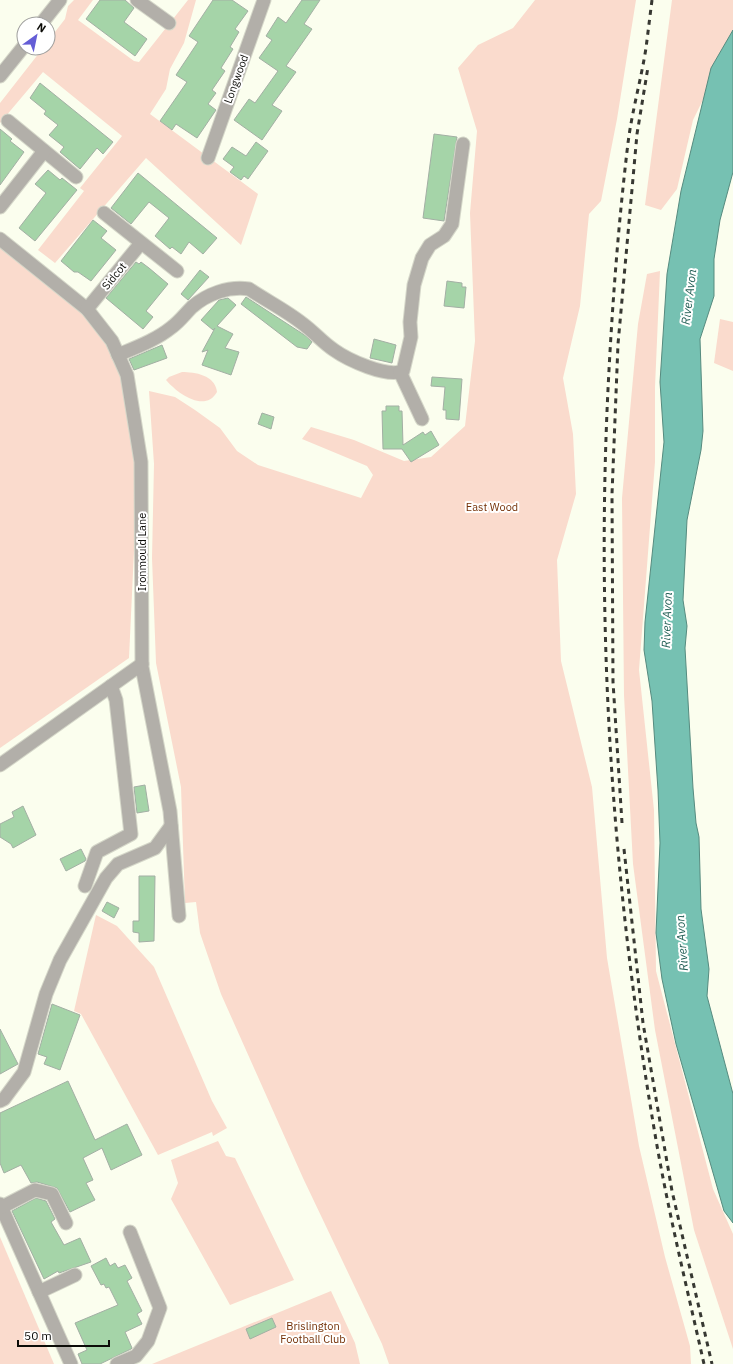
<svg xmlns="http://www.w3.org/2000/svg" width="733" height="1364" font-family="'IBM Plex Sans',sans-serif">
<rect width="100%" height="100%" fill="#fbfeee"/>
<g fill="#fadbcd">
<path d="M74,0H93L78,20L134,61L139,62L188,0H196L184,43L170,69L166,89L150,114L258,194L241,245L146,158L55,263L38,250L84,191L80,188L122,136L43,72L0,123V103L43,48H48V41L65,19L68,6Z"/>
<path d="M535,0H636L617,119L601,201L589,214L580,306L563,378L573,434L576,494L557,560L561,661L592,787L607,958L639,1146L665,1257L690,1346L691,1364H389L382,1344L303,1178L221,994L200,933L196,902L185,903L181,787L156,663L152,558L154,464L149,391L175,397L195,410L220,428L237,451L258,465L361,498L373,475L367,466L302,439L311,427L354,440L404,461L431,457L465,426L475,341L470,213L477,131L458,68L478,45L513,28Z"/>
<path d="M672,0H733V39L693,120L677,189L661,210L645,205Z"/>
<path d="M0,245L83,313L114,356L123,377L138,465L129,658L0,748Z"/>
<path d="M660,271L655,387V462L639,670L654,810L656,971L713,1189L733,1234V1349L694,1230L655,1030L633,864L624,695L622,498L638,324L647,274Z"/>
<path d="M720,319L733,322V371L714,363Z"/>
<path d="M182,372C195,372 215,375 217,392C205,413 178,394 166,380L169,377Z"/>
<path d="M96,915L117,926L154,967L212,1101L227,1128L213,1136L212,1132L158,1155L81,1014L74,1011Z"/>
<path d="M218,1141L226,1156L235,1158L294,1280L230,1305L171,1199L178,1183L171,1160Z"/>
<path d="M0,1237L54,1364H0Z"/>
<path d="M331,1291L355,1343L360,1364H152Z"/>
</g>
<path fill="#76c1b2" stroke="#568b7f" d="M733,30V172L720,220L714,259V296L700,339L703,431L701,450L687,520L683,600L687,626L685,648L693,788L696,823L699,837L701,909L709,969L707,996L733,1094V1223L724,1211L676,1044L662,979L656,933L660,843L658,790L652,701L644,650L645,622L664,442L660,382L667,274L681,191L711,68Z"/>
<g fill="#a5d4a8" stroke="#a3afa4">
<path d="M100,0H125L134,8L124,22L147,39L135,56L86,19Z"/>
<path d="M213,0H232L248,11L235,29L239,32L230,47L233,49L221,68L225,71L212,90L216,93L208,104L216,110L197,138L176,124L172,130L160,121L187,82L176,75L198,42L189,36Z"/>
<path d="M302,0H320L304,24L312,29L286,66L296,72L272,105L282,111L262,140L234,120L249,99L255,103L278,71L259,58L272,40L266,36L278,17L286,23Z"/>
<path d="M40,83L113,142L103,154L97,148L80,169L60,152L64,147L49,135L58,125L44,114L46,111L30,98Z"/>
<path d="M0,129L12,139L10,141L24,152L0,185Z"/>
<path d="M434,134L457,137L444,221L423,218Z"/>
<path d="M256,142L268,151L248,179L244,176L241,180L230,172L234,167L223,159L232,147L246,156Z"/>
<path d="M48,170L60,180L62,178L77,190L35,241L19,228L46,193L35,184Z"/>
<path d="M138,173L217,238L203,254L189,242L181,254L172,247L170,249L155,236L169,218L149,202L131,224L111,208Z"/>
<path d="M93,220L107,231L101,238L116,250L91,281L78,272H74L61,261Z"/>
<path d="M136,262L139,264L141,262L149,268L168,284L146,311L153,317L143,329L106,298Z"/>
<path d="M200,270L209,277L188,300L181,294Z"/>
<path d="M447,281L462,283V287H466L464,308L444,306Z"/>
<path d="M246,297L306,336L312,342L307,349L297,347L241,304Z"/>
<path d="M228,298L236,305L217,326L233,334L225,348L239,352L231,375L202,365L208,350L202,352L215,328L213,330L201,320L219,300Z"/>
<path d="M374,339L396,345L392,363L370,358Z"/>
<path d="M162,345L167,358L134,370L129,359Z"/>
<path d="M432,377L462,379L459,420L446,419V410H443L445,387L431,386Z"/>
<path d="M386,406H399V411H402L403,445L423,432L425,435L431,431L439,445L411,462L402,449H383L382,411H386Z"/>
<path d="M262,413L274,417L271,429L258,424Z"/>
<path d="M145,785L149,811L137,813L134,787Z"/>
<path d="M23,806L36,835L13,848L11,844L0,837V824L14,817L12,812Z"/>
<path d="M81,849L86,859L85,861L66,871L60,859Z"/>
<path d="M139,876H155L154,941L139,942V933L133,932V921H139Z"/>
<path d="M107,902L119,908L114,918L102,911Z"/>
<path d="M52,1004L80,1015L60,1070L44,1064L47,1057L38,1054Z"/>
<path d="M0,1029L18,1064L0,1074Z"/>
<path d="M68,1081L95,1140L127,1124L142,1155L111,1170L102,1148L83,1158L93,1180L86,1183L95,1200L70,1212L57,1188L37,1182L31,1183L21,1165L4,1173L0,1163V1113Z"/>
<path d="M36,1198L46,1201L55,1219L51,1222L64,1245L80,1238L91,1262L59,1273L58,1271L44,1279L12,1211Z"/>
<path d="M106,1258L110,1266L115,1263L118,1268L125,1265L132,1278L127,1281L142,1311L137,1314L142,1324L125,1332L132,1348L131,1349L100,1364H82L78,1354L87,1350L75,1323L118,1305L109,1287L106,1288L104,1284L101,1285L91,1266Z"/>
<path d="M272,1318L276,1327L250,1339L246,1329Z"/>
</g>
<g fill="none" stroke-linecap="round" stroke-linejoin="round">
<defs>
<g id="minor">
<path d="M137,0L169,23"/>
<path d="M41,24L60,0"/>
<path d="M0,76L24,46"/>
<path d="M8,121L76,177"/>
<path d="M208,158L264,0"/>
<path d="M0,207L44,151"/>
<path d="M104,213L177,271"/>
<path d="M0,239L87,309L112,341L127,375L141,462L142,667L170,811L179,916"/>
<path d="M87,309L141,243"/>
<path d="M118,355C137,347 156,340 172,327C180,321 185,314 192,307C207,294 228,286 249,289C267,301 287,311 303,324C314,332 323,343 334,350C348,360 387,378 403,371L411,337L410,322L414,285L422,258L430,245L444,236L452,224L463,144"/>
<path d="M400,372L422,419"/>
<path d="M0,765L142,664"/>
<path d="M85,886L97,852L131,834L116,700L111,686"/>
<path d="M0,1101L4,1099L24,1072L46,994L60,960L106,878L118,864L155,848L171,826"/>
<path d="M0,1204L71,1364"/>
<path d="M2,1207L35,1190L52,1194L66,1223"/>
<path d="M39,1292L75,1275"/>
<path d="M117,1364L136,1356L148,1341L160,1308L130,1232"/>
</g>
</defs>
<use href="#minor" stroke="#d5d7c9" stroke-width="15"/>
<use href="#minor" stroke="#b2afa9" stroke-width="13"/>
<g stroke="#373832" stroke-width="3" stroke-dasharray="5 5" stroke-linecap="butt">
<path d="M652,0C650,16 648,32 646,48C641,80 632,111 628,143C619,218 613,295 609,370C595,626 612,882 655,1134C668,1211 687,1288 704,1364"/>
<path d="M622,823L613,682L612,494L618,344L637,134L648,67"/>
<path d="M624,849L643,1023L672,1191L712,1364"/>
</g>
</g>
<g text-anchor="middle" stroke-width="4" stroke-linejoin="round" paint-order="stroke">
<g font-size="11" fill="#0c0c08" stroke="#fff">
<text transform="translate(236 79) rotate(-70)" y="4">Longwood</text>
<text transform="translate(114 276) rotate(-51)" y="4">Sidcot</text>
<text transform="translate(142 552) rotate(-90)" y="4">Ironmould Lane</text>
</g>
<g font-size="11" fill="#743006" stroke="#fff">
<text x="492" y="511">East Wood</text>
<text x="313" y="1330">Brislington<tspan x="313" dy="13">Football Club</tspan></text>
</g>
<g font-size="12" font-style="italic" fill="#215e54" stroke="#fff">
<text transform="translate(689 297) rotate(-83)" y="4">River Avon</text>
<text transform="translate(667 620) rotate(-88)" y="4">River Avon</text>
<text transform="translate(682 943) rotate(-94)" y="4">River Avon</text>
</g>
</g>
<g transform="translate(36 36) rotate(33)"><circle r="19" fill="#ffffff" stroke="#9e9e9c"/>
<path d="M0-3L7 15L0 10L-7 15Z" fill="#645dd6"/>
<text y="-6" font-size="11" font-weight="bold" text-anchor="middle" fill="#0c0c08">N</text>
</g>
<path d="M18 1340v6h91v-6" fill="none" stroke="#0c0c08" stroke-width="2"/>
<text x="24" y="1340" font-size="12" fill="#0c0c08" stroke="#ffffff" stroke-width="3" paint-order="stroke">50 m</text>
</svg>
